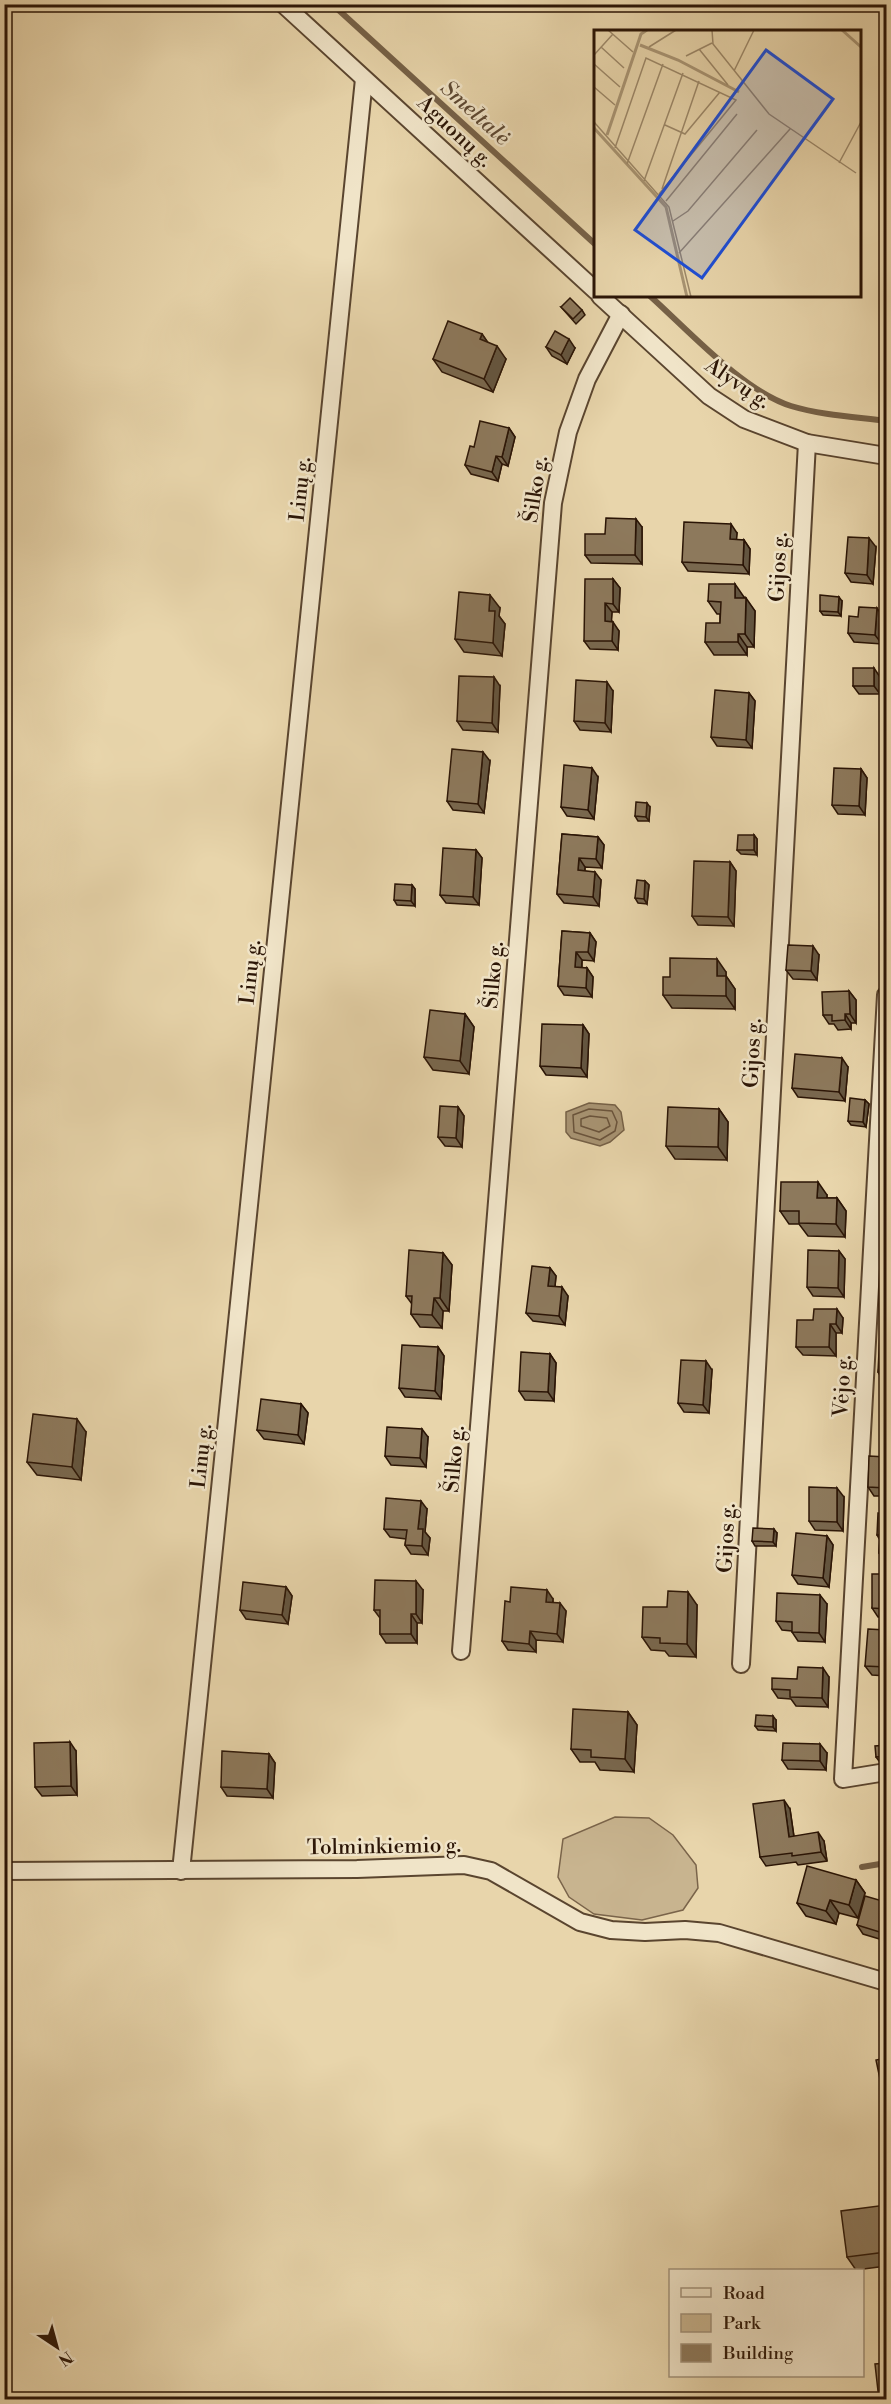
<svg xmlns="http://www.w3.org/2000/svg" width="891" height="2404" font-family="'Libre Bodoni',serif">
<rect width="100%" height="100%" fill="#e8d5ab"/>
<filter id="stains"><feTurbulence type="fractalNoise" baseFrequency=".00333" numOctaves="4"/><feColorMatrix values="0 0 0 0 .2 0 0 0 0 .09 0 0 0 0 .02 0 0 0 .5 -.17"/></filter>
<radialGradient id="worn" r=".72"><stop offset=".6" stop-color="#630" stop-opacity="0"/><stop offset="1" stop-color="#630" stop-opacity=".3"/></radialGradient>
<path fill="#c8b48f" stroke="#7a644a" stroke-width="1.5" d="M615,1817L649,1818L673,1835L696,1865L698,1888L683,1910L642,1920L594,1914L569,1897L558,1877L563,1839Z"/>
<path fill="#a89473" stroke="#766147" stroke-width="1.5" d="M589,1103L615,1105L621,1112L624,1130L610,1142L600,1146L571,1138L566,1132V1112Z"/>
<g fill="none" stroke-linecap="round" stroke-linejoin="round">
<g stroke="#6a543c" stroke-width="1.5">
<path d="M589,1109L612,1111L617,1122L615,1131L600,1140L574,1132L573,1115Z"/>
<path d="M590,1116L607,1118L610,1126L599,1132L581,1126V1119Z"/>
</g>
<g stroke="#766147" stroke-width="6">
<path d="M332,4L596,245"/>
<path d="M650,296C687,329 743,391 791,406C821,415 855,417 886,421"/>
<path d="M862,1867L886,1863"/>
</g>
<defs>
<g id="street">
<path d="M283,4L596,291"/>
<path d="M600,296L709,396L744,419L807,443L886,456"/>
<path d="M886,995L843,1779L886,1772"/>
<path d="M461,1651L553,503L568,432L587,379L621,314"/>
<path d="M741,1664L807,443"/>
<path d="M4,1871L357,1869L464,1865L491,1871L580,1922L611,1930L645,1932L685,1930L719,1933L886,1982"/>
<path d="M181,1871L364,79"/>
</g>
</defs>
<use href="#street" stroke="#5a452f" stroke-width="20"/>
<use href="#street" stroke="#f0e4c8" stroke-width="16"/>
</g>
<g fill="#79684f" stroke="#2b1506" stroke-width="1.5">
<path d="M561,307L582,310L585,315L576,324Z"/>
<path d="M482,334L488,343L506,359L493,392L442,372L433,359Z"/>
<path d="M546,347L575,348L567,364L552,356Z"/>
<path d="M509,428L515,437L508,466L502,464L498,481L471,474L465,465L474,447Z"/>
<path d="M642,527V564L591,563L585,555L605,534Z"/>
<path d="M737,533L736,540H744L750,549L749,574L688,571L682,562Z"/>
<path d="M876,547L873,584L851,582L845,573Z"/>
<path d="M613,579L620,588L619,612H612L611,622L619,631L618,650L590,649L584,641Z"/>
<path d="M744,597L755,611L754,647H747V655H714L705,642L720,623V614H717L708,601Z"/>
<path d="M842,601L841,616L823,615L820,611Z"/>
<path d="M500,608L499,616L505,624L502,656L464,652L455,639Z"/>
<path d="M883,617L882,644L854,642L848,633Z"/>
<path d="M880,677V694H859L853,686Z"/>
<path d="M500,686L498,732L463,730L457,721Z"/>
<path d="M613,691L611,732L580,730L574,721Z"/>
<path d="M749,693L755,701L752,748L717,746L711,737Z"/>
<path d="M490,761L484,813L453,810L447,801Z"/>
<path d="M861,769L867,778L865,815L838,814L832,805Z"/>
<path d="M598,777L594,819L567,816L561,807Z"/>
<path d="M650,807L649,821H638L635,816Z"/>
<path d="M562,834L598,837L604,845L602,868L585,867V871L601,880L599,906L564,903L557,894Z"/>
<path d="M754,835L757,839V855L741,854L737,850Z"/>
<path d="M476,850L482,858L479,905L446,903L440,895Z"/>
<path d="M730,862L736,871L734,926L698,925L692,916Z"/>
<path d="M645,881L649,885L647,904L638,903L635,898Z"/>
<path d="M412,885L415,889V906L397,905L394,900Z"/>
<path d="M562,931L590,933L596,942L594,961L582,960V968H587L593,977L592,997L564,995L558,986Z"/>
<path d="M819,955L817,980L793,979L786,970Z"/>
<path d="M726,972V976L735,989V1009L672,1008L663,995L670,977Z"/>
<path d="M849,991L856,1000V1023H851V1029L838,1030L834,1024H829L823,1015Z"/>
<path d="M465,1014L474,1027L469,1074L433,1070L424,1057Z"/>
<path d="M583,1025L589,1034L587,1077L546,1075L540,1066Z"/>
<path d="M848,1067L845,1101L798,1097L792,1088Z"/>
<path d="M865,1100L869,1104L866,1127L851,1125L848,1121Z"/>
<path d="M458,1107L464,1116L462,1147L445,1146L438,1137Z"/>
<path d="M719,1109L728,1122L727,1160L675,1159L666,1146Z"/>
<path d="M827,1195V1198H837L846,1211L845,1237L808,1236L799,1224H789L780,1211Z"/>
<path d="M839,1251L845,1259L844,1297L813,1296L807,1287Z"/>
<path d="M443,1253L452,1265L449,1311H443L442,1328L420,1327L411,1314L412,1304L406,1296Z"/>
<path d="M550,1268L556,1276L555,1287L568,1296L565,1325L533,1321L526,1313Z"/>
<path d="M843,1318L842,1333H836V1356L803,1355L796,1347L813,1320Z"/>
<path d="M886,1333V1385L878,1372Z"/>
<path d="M438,1347L444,1356L441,1399L405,1397L399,1388Z"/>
<path d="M550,1354L556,1363L554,1401L525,1400L519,1391Z"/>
<path d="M712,1370L709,1413L684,1412L678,1403Z"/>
<path d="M301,1404L308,1413L304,1444L264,1439L257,1430Z"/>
<path d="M86,1432L81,1480L37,1475L27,1462Z"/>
<path d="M428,1437L426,1467L391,1465L385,1456Z"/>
<path d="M886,1457V1496H874L868,1487Z"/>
<path d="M844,1497L843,1531L815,1530L809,1521Z"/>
<path d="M427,1509L425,1532L430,1538L428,1555L411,1554L405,1545L406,1539L390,1537L384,1529Z"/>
<path d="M886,1514V1562L879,1553L880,1540L877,1535Z"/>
<path d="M777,1533L776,1546H755L752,1541Z"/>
<path d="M827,1536L833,1545L829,1587L798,1584L792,1575Z"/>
<path d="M886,1574V1617H878L872,1608Z"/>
<path d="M286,1587L292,1596L288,1624L246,1619L240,1610Z"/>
<path d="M423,1590L422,1623H417V1643H386L380,1634V1618L374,1610Z"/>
<path d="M553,1599V1602L566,1611L563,1642L536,1640V1652L508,1650L502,1641Z"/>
<path d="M827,1604L825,1642L798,1641L792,1632V1631L782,1630L776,1621Z"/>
<path d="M697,1605L696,1657L669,1656L665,1651L651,1650L642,1637L667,1607Z"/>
<path d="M886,1630V1676L872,1675L865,1666Z"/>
<path d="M829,1677L828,1707L796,1706L791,1699L778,1698L772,1689L797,1679Z"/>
<path d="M628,1712L637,1725L634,1772L600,1770L595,1762H580L571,1749Z"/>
<path d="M776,1720V1731L758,1730L755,1726Z"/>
<path d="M886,1745V1761H879L876,1757Z"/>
<path d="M76,1751L77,1795L42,1796L35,1787Z"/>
<path d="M827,1753L826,1770L788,1769L782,1760Z"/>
<path d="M269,1754L275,1763L273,1798L227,1796L221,1787Z"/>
<path d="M790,1809L794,1836L824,1841L827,1861L798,1865L796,1862L766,1866L760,1857Z"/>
<path d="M856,1880L865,1893L858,1918L839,1913L836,1924L806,1916L797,1903Z"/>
<path d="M886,1902V1941L863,1934L857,1925Z"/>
<path d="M886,2058V2088L880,2079Z"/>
<path d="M886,2205V2266L856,2270L847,2257Z"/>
</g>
<g fill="#635540" stroke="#2b1506" stroke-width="1.5">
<path d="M482,334L491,347L480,339Z"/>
<path d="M569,339L575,348L567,364L561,355Z"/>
<path d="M497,346L506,359L493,392L484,379Z"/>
<path d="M509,428L515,437L508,466L502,457Z"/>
<path d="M496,456L502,464L498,481L492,472Z"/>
<path d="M636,519L642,527V564L635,555Z"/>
<path d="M731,524L737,533L736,548L730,539Z"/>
<path d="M869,538L876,547L873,584L867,575Z"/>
<path d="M744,540L750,549L749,574L743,565Z"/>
<path d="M613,579L620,588L619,612L613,604Z"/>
<path d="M735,584L744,597V611L735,598Z"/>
<path d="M490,595L500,608L499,616L505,624L502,656L493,643L489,611Z"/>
<path d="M839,597L842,601L841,616L838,612Z"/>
<path d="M746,598L755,611L754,647L745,634Z"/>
<path d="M605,603L612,612L611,630L605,621Z"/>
<path d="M877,608L883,617L882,644L875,635Z"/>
<path d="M613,622L619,631L618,650L612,641Z"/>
<path d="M738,634L747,647V655L738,642Z"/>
<path d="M874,668L880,677V694L874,686Z"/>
<path d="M494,677L500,686L498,732L492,723Z"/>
<path d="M607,682L613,691L611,732L605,723Z"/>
<path d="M749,693L755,701L752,748L746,740Z"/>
<path d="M483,752L490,761L484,813L478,804Z"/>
<path d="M592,768L598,777L594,819L588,810Z"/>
<path d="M861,769L867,778L865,815L859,806Z"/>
<path d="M647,803L650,807L649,821L646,817Z"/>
<path d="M754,835L757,839V855L754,850Z"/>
<path d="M598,837L604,845L602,868L596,859Z"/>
<path d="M476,850L482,858L479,905L473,897Z"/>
<path d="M579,858L585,867L584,879L578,870Z"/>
<path d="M730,862L736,871L734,926L728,917Z"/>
<path d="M595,872L601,880L599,906L593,897Z"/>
<path d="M645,881L649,885L647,904L644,899Z"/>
<path d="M412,885L415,889V906L411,901Z"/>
<path d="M590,933L596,942L594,961L588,952Z"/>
<path d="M813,946L819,955L817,980L811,971Z"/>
<path d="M576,952L582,960L581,976L575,967Z"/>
<path d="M717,959L726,972V976L735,989V1009L726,996L717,976Z"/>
<path d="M587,968L593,977L592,997L586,988Z"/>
<path d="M849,991L856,1000V1023L850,1014Z"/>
<path d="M465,1014L474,1027L469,1074L460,1061Z"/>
<path d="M845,1014L851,1023V1029L845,1020Z"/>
<path d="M583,1025L589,1034L587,1077L581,1068Z"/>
<path d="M842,1058L848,1067L845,1101L839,1092Z"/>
<path d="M865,1100L869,1104L866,1127L863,1122Z"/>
<path d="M458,1107L464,1116L462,1147L456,1138Z"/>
<path d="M719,1109L728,1122L727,1160L718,1147Z"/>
<path d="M818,1182L827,1195L826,1211L817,1198Z"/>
<path d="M837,1198L846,1211L845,1237L836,1224Z"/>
<path d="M839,1251L845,1259L844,1297L838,1288Z"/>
<path d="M443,1253L452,1265L449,1311L440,1298Z"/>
<path d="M550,1268L556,1276L554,1295L548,1286Z"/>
<path d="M562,1287L568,1296L565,1325L559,1316Z"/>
<path d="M434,1298L443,1311L442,1328L432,1315Z"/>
<path d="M837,1309L843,1318L842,1333L836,1324Z"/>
<path d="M830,1324L836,1333V1356L829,1347Z"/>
<path d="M438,1347L444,1356L441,1399L435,1391Z"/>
<path d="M550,1354L556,1363L554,1401L548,1392Z"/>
<path d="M706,1361L712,1370L709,1413L703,1405Z"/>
<path d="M301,1404L308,1413L304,1444L298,1435Z"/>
<path d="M77,1419L86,1432L81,1480L72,1467Z"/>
<path d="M422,1429L428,1437L426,1467L420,1458Z"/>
<path d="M837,1488L844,1497L843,1531L837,1522Z"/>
<path d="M421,1501L427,1509L425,1532L430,1538L428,1555L422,1546L418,1529Z"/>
<path d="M774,1529L777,1533L776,1546L773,1542Z"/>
<path d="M827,1536L833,1545L829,1587L823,1578Z"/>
<path d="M416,1581L423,1590L422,1623L416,1614Z"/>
<path d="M286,1587L292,1596L288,1624L282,1615Z"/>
<path d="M547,1590L553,1599L552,1610L546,1602Z"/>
<path d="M688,1592L697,1605L696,1657L687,1644Z"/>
<path d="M820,1595L827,1604L825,1642L819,1633Z"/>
<path d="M560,1603L566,1611L563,1642L557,1634Z"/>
<path d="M411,1614L417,1623V1643L411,1634Z"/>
<path d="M530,1631L536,1640V1652L529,1644Z"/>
<path d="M823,1668L829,1677L828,1707L822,1698Z"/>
<path d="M628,1712L637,1725L634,1772L625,1759Z"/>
<path d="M773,1716L776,1720V1731L773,1727Z"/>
<path d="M70,1742L76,1751L77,1795L71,1786Z"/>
<path d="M820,1744L827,1753L826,1770L820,1761Z"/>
<path d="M269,1754L275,1763L273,1798L267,1789Z"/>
<path d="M784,1800L790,1809L795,1845L789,1837Z"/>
<path d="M818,1832L824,1841L827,1861L821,1852Z"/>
<path d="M856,1880L865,1893L858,1918L849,1905Z"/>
<path d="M830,1900L839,1913L836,1924L826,1911Z"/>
</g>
<g fill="#8d795c" stroke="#2b1506" stroke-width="1.5">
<path d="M570,298L582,310L573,319L561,307Z"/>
<path d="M448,321L482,334L480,339L497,346L484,379L433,359Z"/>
<path d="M555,331L569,339L561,355L546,347Z"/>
<path d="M480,421L509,428L502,457L496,456L492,472L465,465L470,446L474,447Z"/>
<path d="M606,518L636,519L635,555H585V534H605Z"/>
<path d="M684,522L731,524L730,539L744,540L743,565L682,562Z"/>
<path d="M848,537L869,538L867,575L845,573Z"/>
<path d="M585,579H613V604L605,603V621L613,622L612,641H584Z"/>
<path d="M709,584H735V598H746L745,634H738V642H705L706,623H720L721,602L708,601Z"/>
<path d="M459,592L490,595L489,611H495L493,643L455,639Z"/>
<path d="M820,595L839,597L838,612L820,611Z"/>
<path d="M859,607L877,608L875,635L848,633L849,616L858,617Z"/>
<rect x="853" y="668" width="21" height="18"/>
<path d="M459,676L494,677L492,723L457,721Z"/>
<path d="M576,680L607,682L605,723L574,721Z"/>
<path d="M715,690L749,693L746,740L711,737Z"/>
<path d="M452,749L483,752L478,804L447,801Z"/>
<path d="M564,765L592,768L588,810L561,807Z"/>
<path d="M834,768L861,769L859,806L832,805Z"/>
<path d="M636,802L647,803L646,817L635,816Z"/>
<path d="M562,834L598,837L596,859L579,858L578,870L595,872L593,897L557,894Z"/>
<path d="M738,835H754V850H737Z"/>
<path d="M443,848L476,850L473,897L440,895Z"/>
<path d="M694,861L730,862L728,917L692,916Z"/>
<path d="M637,880L645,881L644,899L635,898Z"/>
<path d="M395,884L412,885L411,901L394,900Z"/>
<path d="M562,931L590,933L588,952H576L575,967L587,968L586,988L558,986Z"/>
<path d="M788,945L813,946L811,971L786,970Z"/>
<path d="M670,958L717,959V976H726V996L663,995V977H670Z"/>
<path d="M849,991L850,1014H845V1020L832,1021V1015H823L822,992Z"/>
<path d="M430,1010L465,1014L460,1061L424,1057Z"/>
<path d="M542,1024L583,1025L581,1068L540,1066Z"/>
<path d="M795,1054L842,1058L839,1092L792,1088Z"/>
<path d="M850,1098L865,1100L863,1122L848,1121Z"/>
<path d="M440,1106L458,1107L456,1138L438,1137Z"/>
<path d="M668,1107L719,1109L718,1147L666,1146Z"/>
<path d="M781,1182H818L817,1198H837L836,1224L799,1223V1211H780Z"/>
<path d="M409,1250L443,1253L440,1298H434L432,1315L411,1314L412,1296H406Z"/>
<path d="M808,1250L839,1251L838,1288L807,1287Z"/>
<path d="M532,1266L550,1268L548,1286L562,1287L559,1316L526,1313Z"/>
<path d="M814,1309H837L836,1324H830L829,1347H796L797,1320H813Z"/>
<path d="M880,1332L886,1333V1372H878Z"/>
<path d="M402,1345L438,1347L435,1391L399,1388Z"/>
<path d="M521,1352L550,1354L548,1392L519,1391Z"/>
<path d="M681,1360L706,1361L703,1405L678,1403Z"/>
<path d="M261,1399L301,1404L298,1435L257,1430Z"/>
<path d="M33,1414L77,1419L72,1467L27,1462Z"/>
<path d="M387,1427L422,1429L420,1458L385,1456Z"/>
<path d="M869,1456L886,1457V1488L868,1487Z"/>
<path d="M809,1487L837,1488V1522L809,1521Z"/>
<path d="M386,1498L421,1501L418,1529H423L422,1546L405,1545L407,1530L384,1529Z"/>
<path d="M878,1513L886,1514V1553H879L880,1535H877Z"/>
<path d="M753,1528L774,1529L773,1542L752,1541Z"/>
<path d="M796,1533L827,1536L823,1578L792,1575Z"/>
<path d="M872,1574H886V1609L872,1608Z"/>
<path d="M375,1580L416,1581V1614H411V1634H380V1610H374Z"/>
<path d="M243,1582L286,1587L282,1615L240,1610Z"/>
<path d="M511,1587L547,1590L546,1602L560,1603L557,1634L530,1631L529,1644L502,1641L505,1601L510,1602Z"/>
<path d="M668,1591L688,1592L687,1644L660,1643V1638L642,1637L643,1607H667Z"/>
<path d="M777,1593L820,1595L819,1633L792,1632V1622L776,1621Z"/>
<path d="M868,1629L886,1630V1667L865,1666Z"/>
<path d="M798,1667L823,1668L822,1698L790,1697V1690L772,1689V1678L797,1679Z"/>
<path d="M573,1709L628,1712L625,1759L591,1757V1750L571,1749Z"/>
<path d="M756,1715L773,1716V1727L755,1726Z"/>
<path d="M70,1742L71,1786L35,1787L34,1743Z"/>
<path d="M783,1743L820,1744V1761L782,1760Z"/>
<path d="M886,1745V1756L876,1757L875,1746Z"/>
<path d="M222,1751L269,1754L267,1789L221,1787Z"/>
<path d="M784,1800L789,1837L818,1832L821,1852L792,1856V1853L760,1857L753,1804Z"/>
<path d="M807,1866L856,1880L849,1905L830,1900L826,1911L797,1903Z"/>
<path d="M865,1896L886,1902V1934L857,1925Z"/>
<path d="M886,2058V2077L880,2079L876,2060Z"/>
<path d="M886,2205V2252L847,2257L841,2211Z"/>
<path d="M886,2363V2400H879L875,2364Z"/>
</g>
<g text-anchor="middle" stroke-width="5" stroke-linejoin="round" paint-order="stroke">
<g font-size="21" fill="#2b1506" stroke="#f0e4c8">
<text transform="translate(455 131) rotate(43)" y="7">Aguonų g.</text>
<text transform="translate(738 383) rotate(34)" y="7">Alyvų g.</text>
<text transform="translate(300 489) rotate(-84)" y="7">Linų g.</text>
<text transform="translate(535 489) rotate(-81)" y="7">Šilko g.</text>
<text transform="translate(778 567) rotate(-87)" y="7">Gijos g.</text>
<text transform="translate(250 972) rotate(-84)" y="7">Linų g.</text>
<text transform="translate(493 975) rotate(-85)" y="7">Šilko g.</text>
<text transform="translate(752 1053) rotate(-87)" y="7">Gijos g.</text>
<text transform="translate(842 1386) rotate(-87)" y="7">Vėjo g.</text>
<text transform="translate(201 1456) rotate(-84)" y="7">Linų g.</text>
<text transform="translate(454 1459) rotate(-85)" y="7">Šilko g.</text>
<text transform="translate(726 1538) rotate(-87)" y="7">Gijos g.</text>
<text transform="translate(384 1846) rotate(-1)" y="7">Tolminkiemio g.</text>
</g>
<g font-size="22" font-style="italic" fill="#5d4832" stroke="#f0e4c8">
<text transform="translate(476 112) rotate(42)" y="8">Smeltalė</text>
</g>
</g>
<g transform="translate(594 30)">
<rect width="267" height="267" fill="#e8d5ab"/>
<path fill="none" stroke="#a89473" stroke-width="3" d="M248,0L267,17M46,15L84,30L145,62M0,98L72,177L93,267M13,105L47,4L53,0"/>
<path fill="none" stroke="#9c8869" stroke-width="1.5" d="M14,0L39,22M118,0L119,14L175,84L262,143M7,17L30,38M55,17L82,0M105,19L134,55M0,25L19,4M92,26L118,13M0,34L26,57M140,41L160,0M0,57L21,75M0,92L75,177L97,267M71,95L91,104L126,62M21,118L52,28L142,70L65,164M245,133L267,92M33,134L69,34M50,151L89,43M68,159L105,51M72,171L143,84M79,191L94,181L163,100M85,223L196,99"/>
<path fill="#1d4ed8" fill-opacity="0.15" stroke="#1d4ed8" stroke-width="3" d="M172,20L239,69L108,248L41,200Z"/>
<rect width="267" height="267" fill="none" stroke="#2b1506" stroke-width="3"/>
</g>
<rect width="891" height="2404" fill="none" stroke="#e8d5ab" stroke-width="24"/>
<rect x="6" y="6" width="879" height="2392" fill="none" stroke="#2b1506" stroke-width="3"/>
<rect x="12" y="12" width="867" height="2380" fill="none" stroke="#2b1506" stroke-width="1.5"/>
<rect x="669" y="2269" width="195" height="108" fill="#f0e4c8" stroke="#a1917a" stroke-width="1.5"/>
<rect x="681" y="2288" width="30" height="9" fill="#f0e4c8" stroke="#a1917a" stroke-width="1.5"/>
<text x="723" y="2299" font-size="18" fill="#2b1506">Road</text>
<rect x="681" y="2314" width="30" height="18" fill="#c8b48f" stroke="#a1917a" stroke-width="1.5"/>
<text x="723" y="2329" font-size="18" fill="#2b1506">Park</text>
<rect x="681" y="2344" width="30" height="18" fill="#8d795c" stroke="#a1917a" stroke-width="1.5"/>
<text x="723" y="2359" font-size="18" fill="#2b1506">Building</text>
<g transform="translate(57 2347) rotate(144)" stroke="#f0e4c8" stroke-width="4.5" paint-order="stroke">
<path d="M0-4.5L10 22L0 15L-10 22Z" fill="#2b1506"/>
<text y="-9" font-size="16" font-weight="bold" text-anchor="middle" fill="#2b1506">N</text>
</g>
<rect width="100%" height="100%" filter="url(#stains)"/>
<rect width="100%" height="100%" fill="url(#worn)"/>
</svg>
